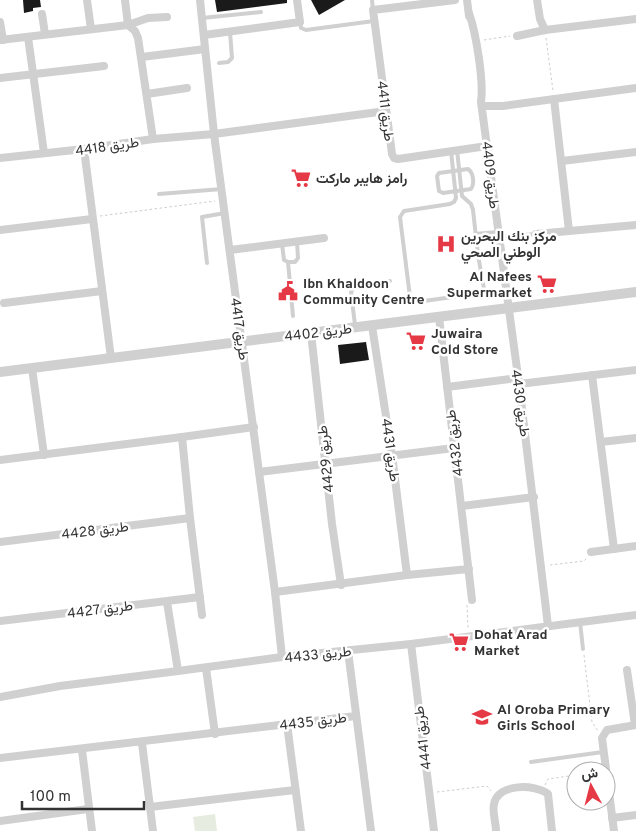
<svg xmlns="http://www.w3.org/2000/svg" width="636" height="831" font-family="Overpass,Vazirmatn,sans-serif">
<rect width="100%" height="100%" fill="#fff"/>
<path fill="#e6ecdf" d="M215,814L217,831H195L193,817Z"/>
<g fill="#1a1a1a">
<path d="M23,0H40L41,7L33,8V11L24,13Z"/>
<path d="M215,0H287V3L217,12Z"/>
<path d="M311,0H345L319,15Z"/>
<path d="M366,342L369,360L340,364L338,345Z"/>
</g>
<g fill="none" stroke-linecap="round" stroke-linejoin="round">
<g stroke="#cdcdcd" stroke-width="1" stroke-dasharray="2.5 2.5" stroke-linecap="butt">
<path d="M546,38L553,91"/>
<path d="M484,40L510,36"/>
<path d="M100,216L215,201"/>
<path d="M550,565L584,561L587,558"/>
<path d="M467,605L468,628"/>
<path d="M584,655L592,722L598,731"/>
<path d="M545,785L548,779L576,775"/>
<path d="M437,792L487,786L491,791"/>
</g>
<g stroke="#d0d0d0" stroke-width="4">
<path d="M372,0L373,10"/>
<path d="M202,18L261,12"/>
<path d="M300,22L301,28L306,30L374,21"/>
<path d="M219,63L228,62L232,58L230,32"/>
<path d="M451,151L456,198L454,202L450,204L404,211L400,217L410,297L417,302L481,293L484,289L478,255L473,210L471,204L462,196L457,150"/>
<path d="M468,169C473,172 475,183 471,189L443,193L439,191L437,176L439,173Z"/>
<path d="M159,194L222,189"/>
<path d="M475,234L498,232"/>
<path d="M499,237L536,234"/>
<path d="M282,244L284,260L288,262H295L298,258L297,242"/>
<path d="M288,262L293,316"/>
<path d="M207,263L202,217L225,213"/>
<path d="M355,325L351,292L355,286L390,281"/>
<path d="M580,622L583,649"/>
<path d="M531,762L603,752"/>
</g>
<g stroke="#d0d0d0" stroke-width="8">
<path d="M87,0L91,29"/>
<path d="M125,0L128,25L148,18L167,17"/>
<path d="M200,0L214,134L275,592L282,657"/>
<path d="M455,0L373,10L392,154L394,158L398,159L487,146"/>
<path d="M467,0L469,16"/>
<path d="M537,0L540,19L545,30"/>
<path d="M469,13C476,33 484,81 481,102L519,384L548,626"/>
<path d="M42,14L45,34"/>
<path d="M0,22L3,40"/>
<path d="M204,35L300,22L297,0"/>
<path d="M517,36L545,30L636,19"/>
<path d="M28,37L44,153"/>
<path d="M0,40L128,25L135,31L138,38L153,139"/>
<path d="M142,57L205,49"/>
<path d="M0,78L104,66"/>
<path d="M147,94L187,88"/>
<path d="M554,99L569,231"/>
<path d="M482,106H503L636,88"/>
<path d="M84,149L111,358"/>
<path d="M0,158L84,149L153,139L214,134L386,111"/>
<path d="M562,161L636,152"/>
<path d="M0,230L92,219"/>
<path d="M536,234L636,225"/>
<path d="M230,250L324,238"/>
<path d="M4,303L102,291"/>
<path d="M439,317L472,600"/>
<path d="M372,326L392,455L407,575"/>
<path d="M311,333L332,524L341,585"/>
<path d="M32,368L44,455"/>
<path d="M592,375L614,549"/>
<path d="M519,384L636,370"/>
<path d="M447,387L518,378"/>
<path d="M182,437L190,518L202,615"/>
<path d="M601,442L636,438"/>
<path d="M0,460L182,437L254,427"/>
<path d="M259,472L454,448"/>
<path d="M462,506L534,497"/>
<path d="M0,542L190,518"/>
<path d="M591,552L636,546"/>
<path d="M275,592L407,575L469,569"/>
<path d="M167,602L178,671"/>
<path d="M0,621L200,597"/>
<path d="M411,644L434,831"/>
<path d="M348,651L371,831"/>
<path d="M206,668L215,734"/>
<path d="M627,670L635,725"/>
<path d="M0,697L60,686L178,671L282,657L411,644L636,615"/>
<path d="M287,724L301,831"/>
<path d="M142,743L153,831"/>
<path d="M82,750L92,831"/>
<path d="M0,758L356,716"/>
<path d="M150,807L295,790"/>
<path d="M612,818L636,815"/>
<path d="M0,821L88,809"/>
<path d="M496,831C496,823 492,811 494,804C498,783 535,784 548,794L552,831"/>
<path d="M614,831L602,738L607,730L636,725"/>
</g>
<path stroke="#d0d0d0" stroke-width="10" d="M0,372L636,292"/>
</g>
<defs>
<symbol id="supermarket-bare" viewBox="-9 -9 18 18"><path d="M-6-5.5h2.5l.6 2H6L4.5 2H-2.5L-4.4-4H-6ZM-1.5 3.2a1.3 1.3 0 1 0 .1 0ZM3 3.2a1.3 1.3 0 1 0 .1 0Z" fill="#e63946" stroke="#fff" stroke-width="2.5" paint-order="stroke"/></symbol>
<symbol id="hospital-bare" viewBox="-9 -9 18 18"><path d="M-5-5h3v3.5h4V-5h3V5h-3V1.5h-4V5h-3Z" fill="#e63946" stroke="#fff" stroke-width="2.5" paint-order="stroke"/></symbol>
<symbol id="civic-bare" viewBox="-9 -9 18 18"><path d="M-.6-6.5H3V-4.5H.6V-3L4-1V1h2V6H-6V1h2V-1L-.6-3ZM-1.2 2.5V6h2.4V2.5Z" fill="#e63946" stroke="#fff" stroke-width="2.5" paint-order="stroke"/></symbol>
<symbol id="school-bare" viewBox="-9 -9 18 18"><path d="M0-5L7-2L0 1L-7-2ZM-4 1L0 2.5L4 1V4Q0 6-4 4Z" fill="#e63946" stroke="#fff" stroke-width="2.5" paint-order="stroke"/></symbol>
</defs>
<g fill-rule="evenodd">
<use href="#supermarket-bare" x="287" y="164" width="28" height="28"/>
<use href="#hospital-bare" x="432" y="230" width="28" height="28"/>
<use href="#supermarket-bare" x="533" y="270" width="28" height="28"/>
<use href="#civic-bare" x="274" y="277" width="28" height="28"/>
<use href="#supermarket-bare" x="402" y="327" width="28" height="28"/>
<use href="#supermarket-bare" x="445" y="628" width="28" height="28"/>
<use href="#school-bare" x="468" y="703" width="28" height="28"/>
</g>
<g text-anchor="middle" stroke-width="5" stroke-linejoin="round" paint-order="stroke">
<g font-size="14" fill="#333" stroke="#fff">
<text transform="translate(386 111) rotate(83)" y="5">طريق 4411</text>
<text transform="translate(107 146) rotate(-8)" y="5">طريق 4418</text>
<text transform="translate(491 175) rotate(83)" y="5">طريق 4409</text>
<text transform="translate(240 329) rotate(82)" y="5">طريق 4417</text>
<text transform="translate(318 332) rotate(-7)" y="5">طريق 4402</text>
<text transform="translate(521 403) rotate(82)" y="5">طريق 4430</text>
<text transform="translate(454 443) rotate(-97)" y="5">طريق 4432</text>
<text transform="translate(391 450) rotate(82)" y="5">طريق 4431</text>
<text transform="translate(325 459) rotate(-96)" y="5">طريق 4429</text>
<text transform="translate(95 530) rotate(-7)" y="5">طريق 4428</text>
<text transform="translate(100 609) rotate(-7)" y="5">طريق 4427</text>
<text transform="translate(318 654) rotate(-6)" y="5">طريق 4433</text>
<text transform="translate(313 721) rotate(-7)" y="5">طريق 4435</text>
<text transform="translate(422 738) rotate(-97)" y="5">طريق 4441</text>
</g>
<g font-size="14" font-weight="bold" fill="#333" stroke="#fff" text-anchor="start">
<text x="316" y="183">رامز هايبر ماركت</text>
<text x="461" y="241">مركز بنك البحرين<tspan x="461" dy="16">الوطني الصحي</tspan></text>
<text x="532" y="281" text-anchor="end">Al Nafees<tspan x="532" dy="16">Supermarket</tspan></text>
<text x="303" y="288">Ibn Khaldoon<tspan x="303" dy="16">Community Centre</tspan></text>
<text x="431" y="338">Juwaira<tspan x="431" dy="16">Cold Store</tspan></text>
<text x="474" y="639">Dohat Arad<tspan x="474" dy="16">Market</tspan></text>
<text x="497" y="714">Al Oroba Primary<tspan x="497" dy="16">Girls School</tspan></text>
</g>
</g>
<g transform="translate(591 786) rotate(353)"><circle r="24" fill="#ffffff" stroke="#adadad"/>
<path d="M0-4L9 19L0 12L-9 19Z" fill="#e63946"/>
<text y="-8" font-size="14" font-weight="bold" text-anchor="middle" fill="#333333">ش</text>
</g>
<path d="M22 801v8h122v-8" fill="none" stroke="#333333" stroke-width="2.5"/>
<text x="30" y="801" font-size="15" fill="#333333" stroke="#ffffff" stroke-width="4" paint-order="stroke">100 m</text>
</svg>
